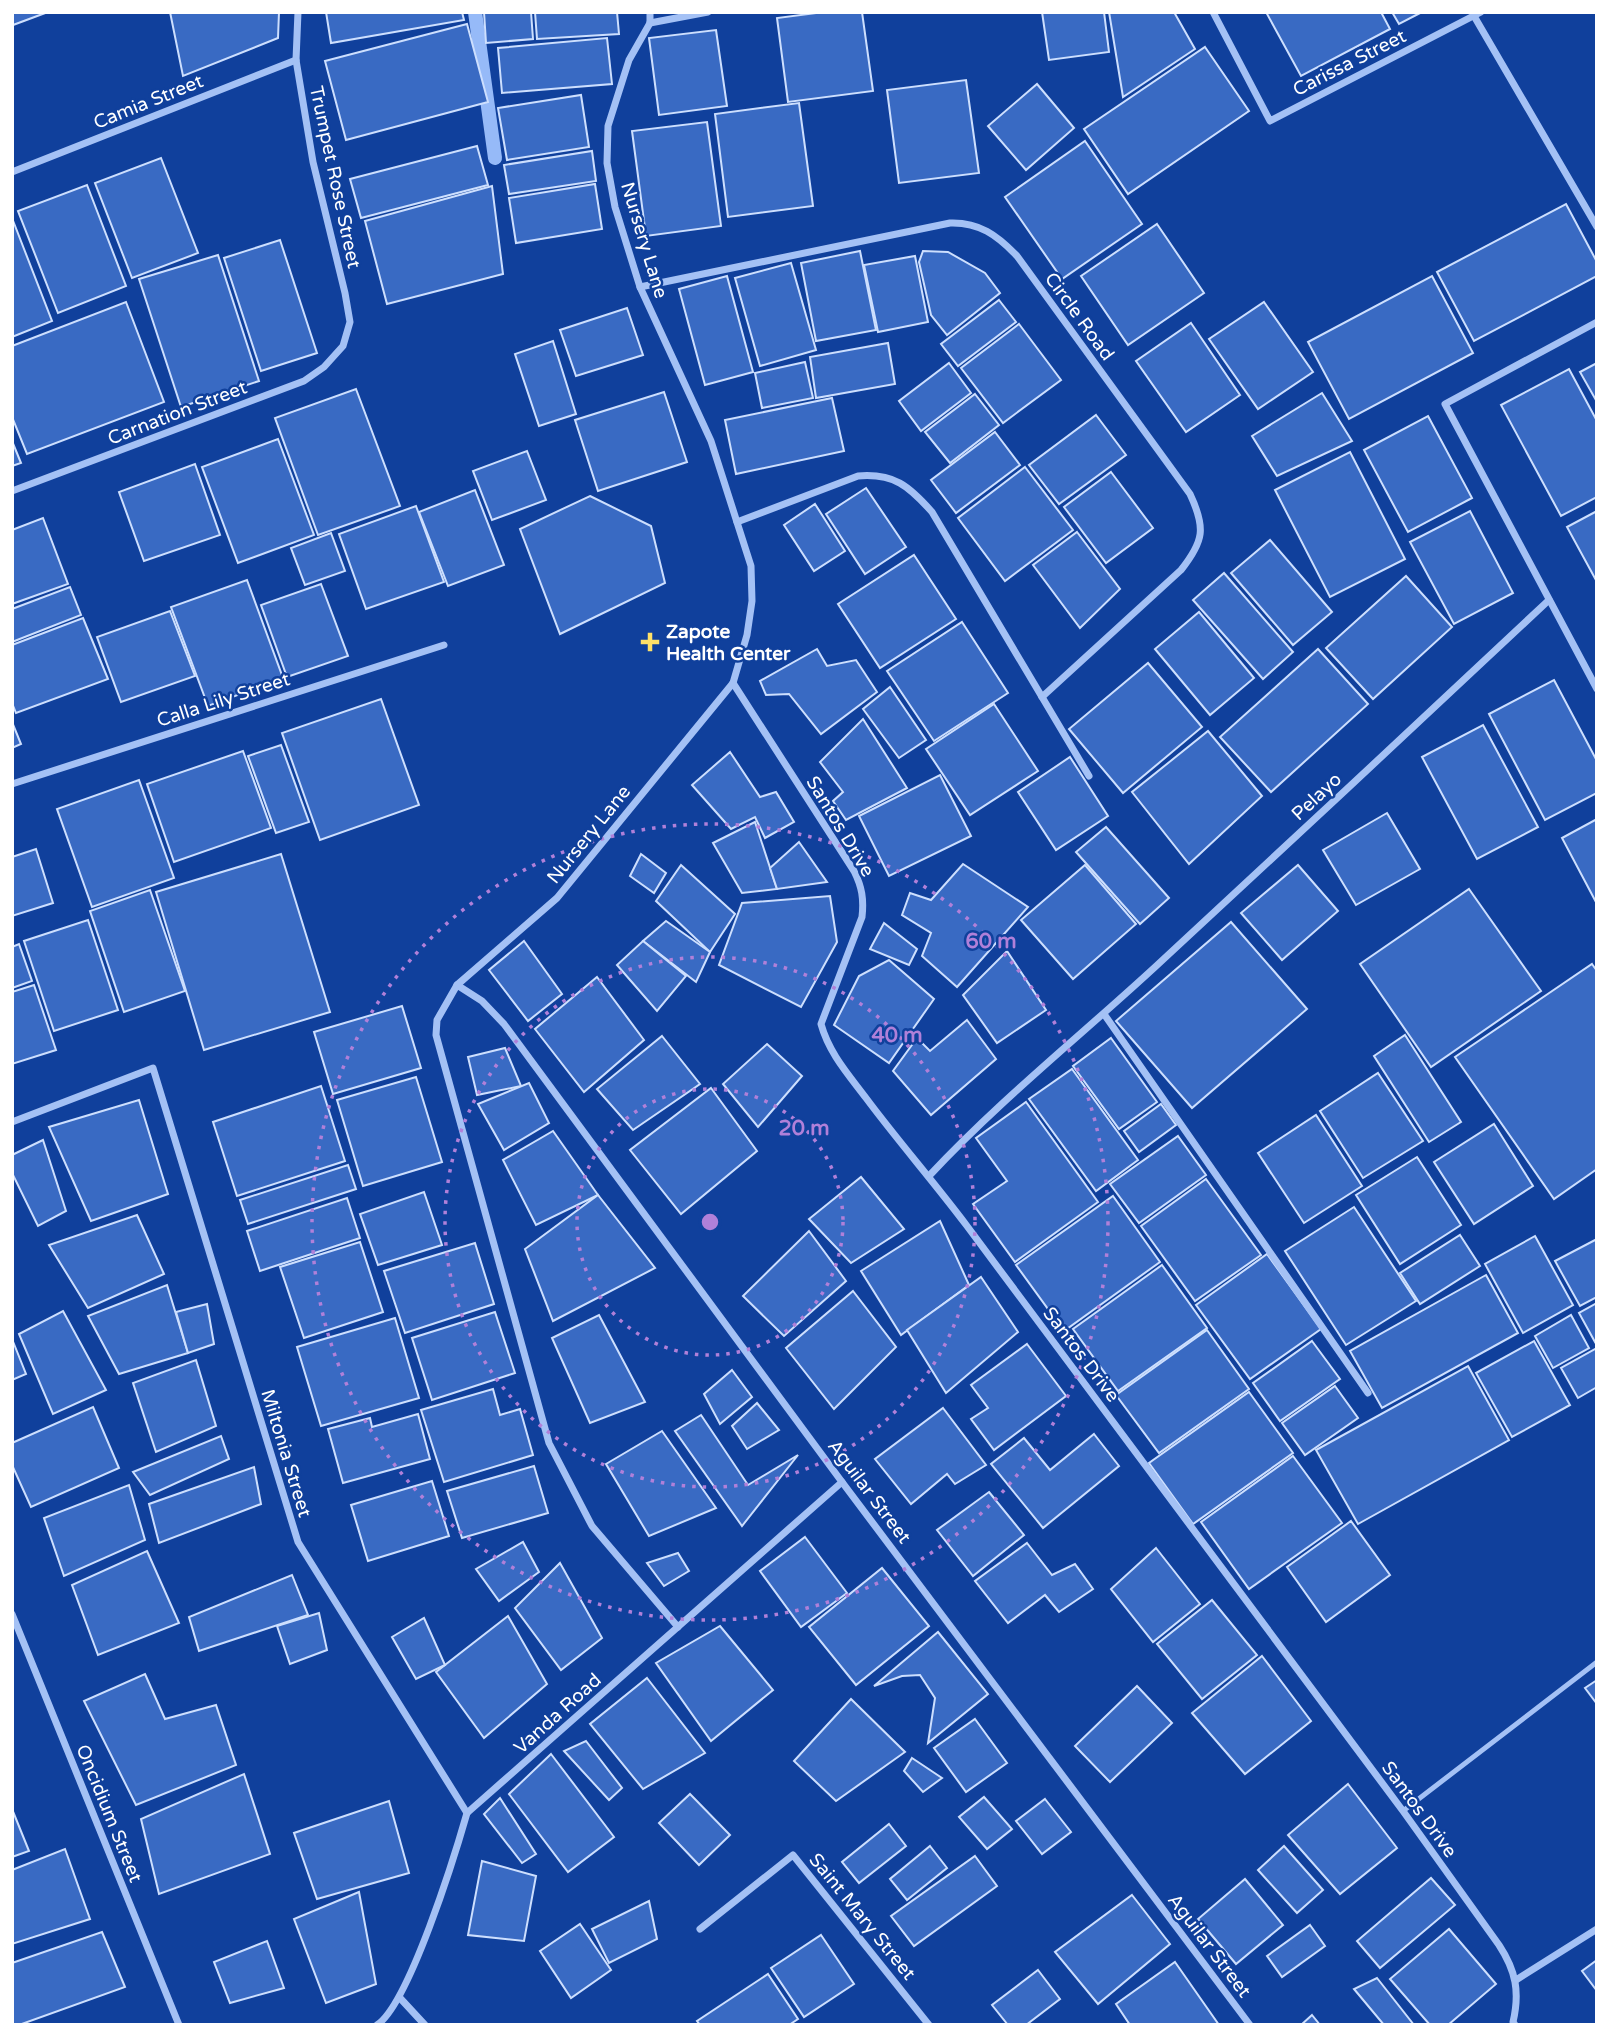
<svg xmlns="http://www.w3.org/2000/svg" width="1609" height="2037" font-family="'Varela Round',sans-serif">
<rect width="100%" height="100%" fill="#10409c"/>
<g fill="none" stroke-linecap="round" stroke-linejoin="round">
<path stroke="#96baf8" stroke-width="14" d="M475,12L495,158"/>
</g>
<g fill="#396ac3" stroke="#cddffe" stroke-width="2">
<path d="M12,12H48L13,25Z"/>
<path d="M170,12H279L278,38L183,76Z"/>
<path d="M326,12H462L464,20L331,43Z"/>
<path d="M484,12H531L533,39L486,43Z"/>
<path d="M535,12H617L619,34L537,39Z"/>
<path d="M824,12H862L873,91L788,102L777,18Z"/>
<path d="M1042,12H1104L1109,52L1049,60Z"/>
<path d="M1109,12H1174L1195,49L1123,97Z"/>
<path d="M1266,12H1381L1390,29L1301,76Z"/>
<path d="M1392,12H1422L1399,24Z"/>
<path d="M467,24L488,102L346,140L325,61Z"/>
<path d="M716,30L727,106L659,115L649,38Z"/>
<path d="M607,38L612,84L502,93L498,48Z"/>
<path d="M1205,47L1249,111L1128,194L1084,129Z"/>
<path d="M966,80L979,173L899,183L887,90Z"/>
<path d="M1037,84L1074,128L1026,170L988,126Z"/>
<path d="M581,95L589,147L507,160L498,108Z"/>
<path d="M799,103L813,206L728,217L715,114Z"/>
<path d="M707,122L721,226L646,236L632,131Z"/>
<path d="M1085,141L1142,224L1062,279L1005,197Z"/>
<path d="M477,146L488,185L361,218L350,179Z"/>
<path d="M592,151L596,181L509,194L504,165Z"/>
<path d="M161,158L198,253L132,278L95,183Z"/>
<path d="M595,184L602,229L516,243L509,198Z"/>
<path d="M87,185L126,286L58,313L18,211Z"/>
<path d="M492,186L503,274L387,304L365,221Z"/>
<path d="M1566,204L1597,262V276L1474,341L1437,272Z"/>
<path d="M12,218L52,321L12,337Z"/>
<path d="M1157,224L1204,293L1128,345L1081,276Z"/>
<path d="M280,240L317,353L261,371L224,258Z"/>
<path d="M860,251L876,330L816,341L801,263Z"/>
<path d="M923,251L948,252L985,273L1000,293L947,335L931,315L919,262Z"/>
<path d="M218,255L259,381L181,407L139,279Z"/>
<path d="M915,256L928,322L878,332L864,265Z"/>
<path d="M791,263L816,350L760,366L735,278Z"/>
<path d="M727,276L753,372L705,385L679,289Z"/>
<path d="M1432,276L1473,353L1349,419L1308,342Z"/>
<path d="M999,300L1016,322L958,366L941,344Z"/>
<path d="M126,302L164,402L27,454L12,417V346Z"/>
<path d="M1264,302L1313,372L1258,409L1209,339Z"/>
<path d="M627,308L643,355L576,376L560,330Z"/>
<path d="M1191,323L1240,395L1186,432L1136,361Z"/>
<path d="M1019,324L1061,380L1003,423L961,368Z"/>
<path d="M553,341L576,414L539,426L515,354Z"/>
<path d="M888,343L895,384L816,398L810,357Z"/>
<path d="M805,362L813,398L762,408L755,373Z"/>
<path d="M949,363L971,393L921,431L899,401Z"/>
<path d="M1597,363V402L1580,372Z"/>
<path d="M1569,369L1597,421V497L1561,516L1501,405Z"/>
<path d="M356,389L400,506L318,535L275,418Z"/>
<path d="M664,392L687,462L598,491L575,420Z"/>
<path d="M1322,393L1352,441L1277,476L1252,436Z"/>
<path d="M975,394L999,425L950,463L925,432Z"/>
<path d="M832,398L844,451L736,474L725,420Z"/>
<path d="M1096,415L1126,455L1059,504L1029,465Z"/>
<path d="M1428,416L1472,498L1408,532L1364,450Z"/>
<path d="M995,432L1020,465L956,513L931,480Z"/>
<path d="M278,439L314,535L238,563L202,467Z"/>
<path d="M12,441L21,463L12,466Z"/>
<path d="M527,451L546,500L492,520L473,471Z"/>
<path d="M1350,452L1405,559L1330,597L1275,490Z"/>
<path d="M195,464L220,535L144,561L119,492Z"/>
<path d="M1025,467L1073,530L1005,581L958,518Z"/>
<path d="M1111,472L1153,528L1106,563L1064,507Z"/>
<path d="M866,488L906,547L865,574L826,514Z"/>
<path d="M475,490L504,565L448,586L419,512Z"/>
<path d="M590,496L651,526L665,583L560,634L520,529Z"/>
<path d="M815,504L845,551L814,571L784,525Z"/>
<path d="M416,506L444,582L366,609L339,534Z"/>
<path d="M1470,511L1513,593L1454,624L1410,542Z"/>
<path d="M1597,511V582L1567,527Z"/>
<path d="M43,518L68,584L12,604V530Z"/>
<path d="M1077,532L1120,589L1080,628L1033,565Z"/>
<path d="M331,533L345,571L305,585L291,548Z"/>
<path d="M1270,540L1332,612L1293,645L1231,573Z"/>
<path d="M914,555L956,619L880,668L838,604Z"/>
<path d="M1224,573L1293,652L1263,679L1193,600Z"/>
<path d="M1406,576L1452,627L1373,699L1326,648Z"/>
<path d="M247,580L283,678L208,706L171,607Z"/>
<path d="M321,584L348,656L287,677L261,605Z"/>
<path d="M70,587L81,615L12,642V609Z"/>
<path d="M170,611L195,676L121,702L97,637Z"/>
<path d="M1199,612L1254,678L1210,715L1155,649Z"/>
<path d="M83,618L108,679L16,713L12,703V645Z"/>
<path d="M962,622L1008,693L934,741L887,671Z"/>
<path d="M817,649L827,666L856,660L877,692L821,734L789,694L766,695L760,681Z"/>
<path d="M1318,649L1368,704L1271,792L1220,737Z"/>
<path d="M1148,663L1202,727L1123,793L1069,729Z"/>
<path d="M1554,680L1597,761V793L1545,820L1489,714Z"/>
<path d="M890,687L926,740L899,758L863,709Z"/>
<path d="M381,699L419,805L320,840L282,733Z"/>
<path d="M994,704L1038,771L970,815L926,749Z"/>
<path d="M863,719L907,788L846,820L833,801L843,792L820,762Z"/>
<path d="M12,722L21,744L12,748Z"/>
<path d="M1483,725L1538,827L1477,859L1422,757Z"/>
<path d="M1208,731L1262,796L1189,864L1132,792Z"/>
<path d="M281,745L309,822L276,833L248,756Z"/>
<path d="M243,751L271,828L174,862L147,784Z"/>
<path d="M730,752L760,797L776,792L794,822L765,838L755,817L731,829L692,785Z"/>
<path d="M1070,757L1108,816L1056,850L1018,792Z"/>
<path d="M940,775L971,836L889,876L859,816Z"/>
<path d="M139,780L174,878L92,907L57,809Z"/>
<path d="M1387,813L1420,869L1356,905L1323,850Z"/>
<path d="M1597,819V904L1562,838Z"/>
<path d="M755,822L777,889L742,893L713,843Z"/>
<path d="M1106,827L1169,898L1140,924L1076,852Z"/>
<path d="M799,842L827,882L777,889L770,868Z"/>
<path d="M36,849L53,903L12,916V857Z"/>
<path d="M281,854L330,1012L204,1050L156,892Z"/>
<path d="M641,854L666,873L654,893L630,876Z"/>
<path d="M963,864L1028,907L957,987L922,956L931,933L902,915L910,893L931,900Z"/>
<path d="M681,865L735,914L710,952L656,901Z"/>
<path d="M1085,865L1136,924L1073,979L1021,920Z"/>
<path d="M1298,865L1338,911L1282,960L1241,913Z"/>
<path d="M1469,889L1541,991L1431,1067L1360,964Z"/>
<path d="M150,890L185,991L124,1012L90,911Z"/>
<path d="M830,896L837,942L801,1007L719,965L742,903Z"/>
<path d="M88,920L118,1010L54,1031L24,941Z"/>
<path d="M666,921L710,952L696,982L643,941Z"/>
<path d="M1231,922L1307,1009L1192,1108L1116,1021Z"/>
<path d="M884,923L917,949L909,965L870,949Z"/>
<path d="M524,941L562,994L528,1021L489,970Z"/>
<path d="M643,941L686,976L657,1011L617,965Z"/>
<path d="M19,944L32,981L12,988V947Z"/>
<path d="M1007,951L1046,1010L997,1043L963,995Z"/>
<path d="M889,960L934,999L889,1063L834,1025L859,976Z"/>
<path d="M1592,964L1597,971V1169L1554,1199L1455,1057Z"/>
<path d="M597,977L644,1040L584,1092L535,1029Z"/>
<path d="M34,985L56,1050L12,1064V992Z"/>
<path d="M402,1006L421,1068L333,1094L314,1032Z"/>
<path d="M967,1020L996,1059L931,1115L893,1071L917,1038L930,1051Z"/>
<path d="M1405,1035L1461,1122L1429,1142L1374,1056Z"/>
<path d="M662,1036L700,1084L633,1130L597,1089Z"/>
<path d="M1111,1038L1157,1102L1119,1129L1073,1066Z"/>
<path d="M767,1044L802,1076L758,1127L723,1084Z"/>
<path d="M505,1048L521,1086L477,1095L468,1057Z"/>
<path d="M1072,1069L1138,1160L1096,1191L1029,1099Z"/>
<path d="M1378,1073L1423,1141L1363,1178L1320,1111Z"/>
<path d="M416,1077L442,1162L363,1186L337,1100Z"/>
<path d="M529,1083L549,1123L504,1150L478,1104Z"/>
<path d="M321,1086L345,1161L237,1196L213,1122Z"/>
<path d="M711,1088L757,1151L681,1214L630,1150Z"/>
<path d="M139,1100L168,1194L91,1221L49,1127Z"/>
<path d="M1026,1102L1098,1202L1015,1262L973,1204L1007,1181L976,1138Z"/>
<path d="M1161,1104L1176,1125L1139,1152L1124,1131Z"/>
<path d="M1316,1115L1362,1186L1304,1223L1258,1153Z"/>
<path d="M1494,1124L1533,1186L1474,1224L1434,1162Z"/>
<path d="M553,1131L598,1195L536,1225L503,1160Z"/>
<path d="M1178,1136L1206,1175L1139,1223L1110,1184Z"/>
<path d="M43,1140L66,1211L38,1226L12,1173V1155Z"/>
<path d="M1417,1157L1461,1225L1400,1264L1356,1195Z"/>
<path d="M348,1165L356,1189L248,1224L240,1200Z"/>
<path d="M861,1177L904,1229L851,1263L809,1219Z"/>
<path d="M1206,1179L1261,1255L1195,1301L1141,1226Z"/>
<path d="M424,1192L442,1245L378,1265L360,1214Z"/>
<path d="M598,1195L655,1268L553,1321L525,1249Z"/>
<path d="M1113,1196L1160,1262L1064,1331L1016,1265Z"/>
<path d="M347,1198L360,1238L260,1271L247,1231Z"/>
<path d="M1354,1207L1416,1301L1346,1345L1285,1251Z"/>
<path d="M137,1215L164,1274L88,1308L49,1245Z"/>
<path d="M940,1221L969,1285L901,1335L861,1271Z"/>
<path d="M809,1231L846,1281L784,1336L743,1296Z"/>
<path d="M1460,1235L1480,1266L1420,1304L1400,1273Z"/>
<path d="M1535,1236L1573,1305L1523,1333L1485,1264Z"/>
<path d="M1597,1239V1297L1580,1306L1555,1261Z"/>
<path d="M360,1242L383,1312L304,1338L280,1267Z"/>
<path d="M475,1243L494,1304L405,1333L384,1271Z"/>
<path d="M1267,1254L1321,1329L1250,1379L1196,1305Z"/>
<path d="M1162,1265L1207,1328L1118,1391L1073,1329Z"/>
<path d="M1486,1275L1518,1333L1382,1408L1350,1351Z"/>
<path d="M981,1277L1018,1332L946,1393L907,1330Z"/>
<path d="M167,1285L188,1353L119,1374L88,1316Z"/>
<path d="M853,1291L896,1347L834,1409L786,1348Z"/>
<path d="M1597,1303V1340L1595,1342L1579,1313Z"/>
<path d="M207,1304L214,1344L188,1353L176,1312Z"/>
<path d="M63,1311L106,1390L53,1414L19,1334Z"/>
<path d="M495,1312L515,1373L432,1400L412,1338Z"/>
<path d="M599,1315L645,1402L590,1423L552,1338Z"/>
<path d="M1571,1315L1589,1348L1553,1368L1535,1336Z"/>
<path d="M395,1318L419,1398L321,1426L297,1347Z"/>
<path d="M1207,1330L1249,1389L1159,1453L1116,1395Z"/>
<path d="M12,1339L26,1374L12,1380Z"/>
<path d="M1312,1341L1340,1379L1280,1421L1253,1383Z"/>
<path d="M1534,1341L1570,1405L1512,1437L1476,1373Z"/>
<path d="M1027,1344L1066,1396L994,1450L971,1419L988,1408L971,1385Z"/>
<path d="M1597,1348V1387L1578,1398L1561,1368Z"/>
<path d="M196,1360L216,1426L156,1452L133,1383Z"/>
<path d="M1468,1366L1509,1440L1358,1524L1316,1450Z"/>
<path d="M732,1370L752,1397L720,1424L704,1394Z"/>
<path d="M1335,1386L1358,1418L1305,1455L1282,1423Z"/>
<path d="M493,1389L500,1415L520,1409L533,1455L444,1482L421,1410Z"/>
<path d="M1249,1392L1293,1453L1193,1524L1149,1463Z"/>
<path d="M757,1403L779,1430L747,1449L732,1426Z"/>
<path d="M93,1407L119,1468L31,1507L12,1465V1443Z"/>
<path d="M943,1408L986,1465L955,1484L947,1474L911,1504L875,1459Z"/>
<path d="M418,1414L430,1459L343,1483L328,1429L370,1418L372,1427Z"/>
<path d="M701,1415L748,1485L798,1455L742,1526L675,1431Z"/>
<path d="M662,1431L716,1508L649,1536L606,1464Z"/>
<path d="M1094,1434L1119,1466L1043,1528L991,1464L1024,1438L1050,1470Z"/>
<path d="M221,1436L229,1459L150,1495L133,1472Z"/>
<path d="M1293,1456L1342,1523L1249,1589L1201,1522Z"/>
<path d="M534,1466L548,1513L462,1538L447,1491Z"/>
<path d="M254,1467L261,1504L159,1543L149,1504Z"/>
<path d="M432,1481L449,1536L368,1561L351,1505Z"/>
<path d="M129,1485L145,1540L64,1576L44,1518Z"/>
<path d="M989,1492L1024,1535L973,1576L937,1530Z"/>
<path d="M1351,1521L1390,1575L1326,1622L1287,1567Z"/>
<path d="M805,1537L847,1593L801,1627L760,1571Z"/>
<path d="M523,1542L539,1572L499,1601L476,1569Z"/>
<path d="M1027,1543L1052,1575L1075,1564L1093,1589L1059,1612L1045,1595L1008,1623L975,1581Z"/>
<path d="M1156,1548L1200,1604L1153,1642L1111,1589Z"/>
<path d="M147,1551L179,1623L98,1655L72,1585Z"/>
<path d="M678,1553L689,1571L664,1586L647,1563Z"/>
<path d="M560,1563L602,1638L561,1670L515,1608Z"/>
<path d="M882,1568L929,1626L856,1685L809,1627Z"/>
<path d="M292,1575L308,1615L199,1651L189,1617Z"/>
<path d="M1212,1600L1257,1655L1202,1699L1157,1644Z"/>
<path d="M319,1613L327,1650L290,1664L277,1626Z"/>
<path d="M508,1616L547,1684L484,1738L436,1672Z"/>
<path d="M424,1618L445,1665L416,1679L392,1637Z"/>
<path d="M720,1626L773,1690L711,1741L656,1663Z"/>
<path d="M938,1632L988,1694L928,1743L935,1698L920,1675L902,1676L874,1686Z"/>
<path d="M1262,1656L1311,1721L1245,1774L1192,1713Z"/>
<path d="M145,1674L165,1719L216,1705L236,1765L136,1805L84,1701Z"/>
<path d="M647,1678L705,1753L643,1789L590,1724Z"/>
<path d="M1597,1680V1704L1585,1688Z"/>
<path d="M1137,1686L1172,1723L1110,1782L1075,1746Z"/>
<path d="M851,1699L905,1752L836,1801L794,1761Z"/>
<path d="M975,1719L1007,1763L966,1792L934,1748Z"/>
<path d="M586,1741L622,1788L609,1800L564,1751Z"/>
<path d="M551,1754L614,1837L568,1872L509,1794Z"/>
<path d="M912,1758L942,1778L923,1792L904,1771Z"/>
<path d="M244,1774L270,1854L159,1894L141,1819Z"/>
<path d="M1348,1784L1397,1848L1340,1894L1288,1835Z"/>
<path d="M690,1794L730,1835L699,1865L659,1823Z"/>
<path d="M984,1797L1012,1829L987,1849L959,1817Z"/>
<path d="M500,1798L536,1854L522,1863L484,1814Z"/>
<path d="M1045,1799L1071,1832L1042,1854L1016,1821Z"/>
<path d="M389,1801L409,1873L317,1899L294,1833Z"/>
<path d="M12,1809L29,1851L12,1857Z"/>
<path d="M889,1824L906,1846L859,1883L842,1862Z"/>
<path d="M930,1846L947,1868L907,1900L890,1879Z"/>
<path d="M1284,1846L1323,1890L1297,1913L1258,1870Z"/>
<path d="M65,1849L90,1919L12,1944V1870Z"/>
<path d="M975,1856L997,1886L914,1946L891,1916Z"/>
<path d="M482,1861L536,1876L524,1941L468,1935Z"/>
<path d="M1431,1878L1455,1905L1380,1968L1357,1941Z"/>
<path d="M1245,1879L1283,1925L1236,1964L1198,1919Z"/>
<path d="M359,1892L376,1984L326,2003L294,1919Z"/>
<path d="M1132,1895L1170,1944L1098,2004L1055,1952Z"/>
<path d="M649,1901L657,1939L609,1963L592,1929Z"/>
<path d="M580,1924L611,1970L571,1998L540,1951Z"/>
<path d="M1310,1925L1325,1946L1282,1977L1267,1956Z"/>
<path d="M1449,1929L1496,1984L1448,2025H1430L1390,1979Z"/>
<path d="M102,1932L125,1987L19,2025H12V1963Z"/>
<path d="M821,1935L854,1984L804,2017L771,1968Z"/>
<path d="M267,1941L284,1988L230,2003L214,1962Z"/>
<path d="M1597,1960V1991L1582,1971Z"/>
<path d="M1175,1962L1219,2025H1130L1116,2004Z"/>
<path d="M1038,1970L1060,1999L1026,2025H1008L992,2005Z"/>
<path d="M768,1974L798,2019L789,2025H700L697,2021Z"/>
<path d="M1377,1978L1414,2025H1384L1354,1989Z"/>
<path d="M1312,2015L1320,2025H1301Z"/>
</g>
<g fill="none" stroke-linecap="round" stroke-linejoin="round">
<path stroke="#a4c1f5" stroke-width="5" d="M1403,1811L1597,1662"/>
<g stroke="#a4c1f5" stroke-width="7">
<path d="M650,12V23L629,60L608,126L607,163L615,207L640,287L711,441L751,566L752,601L747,635L733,683L557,898L457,985L437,1020L436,1035L549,1443L592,1526L678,1627"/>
<path d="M1213,12L1270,121L1481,12"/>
<path d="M1474,16L1597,227"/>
<path d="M650,23L708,12"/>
<path d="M12,172L296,60"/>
<path d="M640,287L950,223C979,222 997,235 1017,256L1190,494C1206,528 1204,541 1181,570L1042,697"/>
<path d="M1597,322L1445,404L1597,689"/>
<path d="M12,491L304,381L324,367L343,346L350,322L345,293L313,162L296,60L298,12"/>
<path d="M737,522L858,476C894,473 909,486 932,512L1089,776"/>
<path d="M733,683L854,871C862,887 864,899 862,917L821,1024C829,1053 848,1074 866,1098C898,1141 934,1182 967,1226L1403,1811L1499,1945C1516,1971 1520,1992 1513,2022L1515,2025"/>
<path d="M12,784L444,645"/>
<path d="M457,985L482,1001L504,1024L842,1482L1250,2025"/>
<path d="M1104,1014L1368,1393"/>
<path d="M12,1122L153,1068L298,1542L467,1813"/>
<path d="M929,1176C999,1101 1079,1037 1154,968C1286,846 1418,723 1549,600"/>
<path d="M12,1614L179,2025"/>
<path d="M700,1929L793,1855L929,2025"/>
<path d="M1516,1980L1597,1929"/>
<path d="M400,1998L425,2025"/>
<path d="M377,2025C409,2004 455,1855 467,1813L842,1482"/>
</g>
</g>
<g fill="none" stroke="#b080d9" stroke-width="3.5" stroke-dasharray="3.5 7">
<circle cx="710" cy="1222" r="133"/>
<circle cx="710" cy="1222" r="265"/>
<circle cx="710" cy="1222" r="398"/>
</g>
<path fill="#ffe168" stroke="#10409c" stroke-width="2.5" d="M646.5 631.5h7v7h7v7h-7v7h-7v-7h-7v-7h7z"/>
<g text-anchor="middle" stroke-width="5" stroke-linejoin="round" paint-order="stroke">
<g font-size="19" fill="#fff" stroke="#10409c">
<text transform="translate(1349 62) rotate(-27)" y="7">Carissa Street</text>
<text transform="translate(148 101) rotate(-22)" y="7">Camia Street</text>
<text transform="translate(336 177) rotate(78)" y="7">Trumpet Rose Street</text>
<text transform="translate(645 240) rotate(73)" y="7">Nursery Lane</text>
<text transform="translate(1080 316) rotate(54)" y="7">Circle Road</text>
<text transform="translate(177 412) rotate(-21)" y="7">Carnation Street</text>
<text transform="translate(223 699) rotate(-18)" y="7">Calla Lily Street</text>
<text transform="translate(1316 796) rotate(-43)" y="7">Pelayo</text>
<text transform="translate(841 826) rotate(59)" y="7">Santos Drive</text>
<text transform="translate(588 834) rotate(-51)" y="7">Nursery Lane</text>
<text transform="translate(1082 1354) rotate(53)" y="7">Santos Drive</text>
<text transform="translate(287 1453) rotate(73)" y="7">Miltonia Street</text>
<text transform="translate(870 1491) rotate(53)" y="7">Aguilar Street</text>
<text transform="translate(557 1713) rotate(-42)" y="7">Vanda Road</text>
<text transform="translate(1420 1809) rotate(54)" y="7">Santos Drive</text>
<text transform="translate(110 1813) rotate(68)" y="7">Oncidium Street</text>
<text transform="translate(863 1916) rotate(51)" y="7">Saint Mary Street</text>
<text transform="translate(1210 1945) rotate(53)" y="7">Aguilar Street</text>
</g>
<g font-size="19" font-weight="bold" fill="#fff" stroke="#10409c" text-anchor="start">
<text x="666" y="638">Zapote<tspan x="666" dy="22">Health Center</tspan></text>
</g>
</g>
<circle cx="710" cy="1222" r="10" fill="#b080d9" stroke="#10409c" stroke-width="3.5"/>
<g font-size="21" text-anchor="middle" font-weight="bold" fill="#b080d9" stroke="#10409c" stroke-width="5" stroke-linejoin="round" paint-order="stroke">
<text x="991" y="948">60 m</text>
<text x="897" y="1042">40 m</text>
<text x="804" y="1135">20 m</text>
</g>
<rect width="1609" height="2037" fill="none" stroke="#ffffff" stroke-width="28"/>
</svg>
